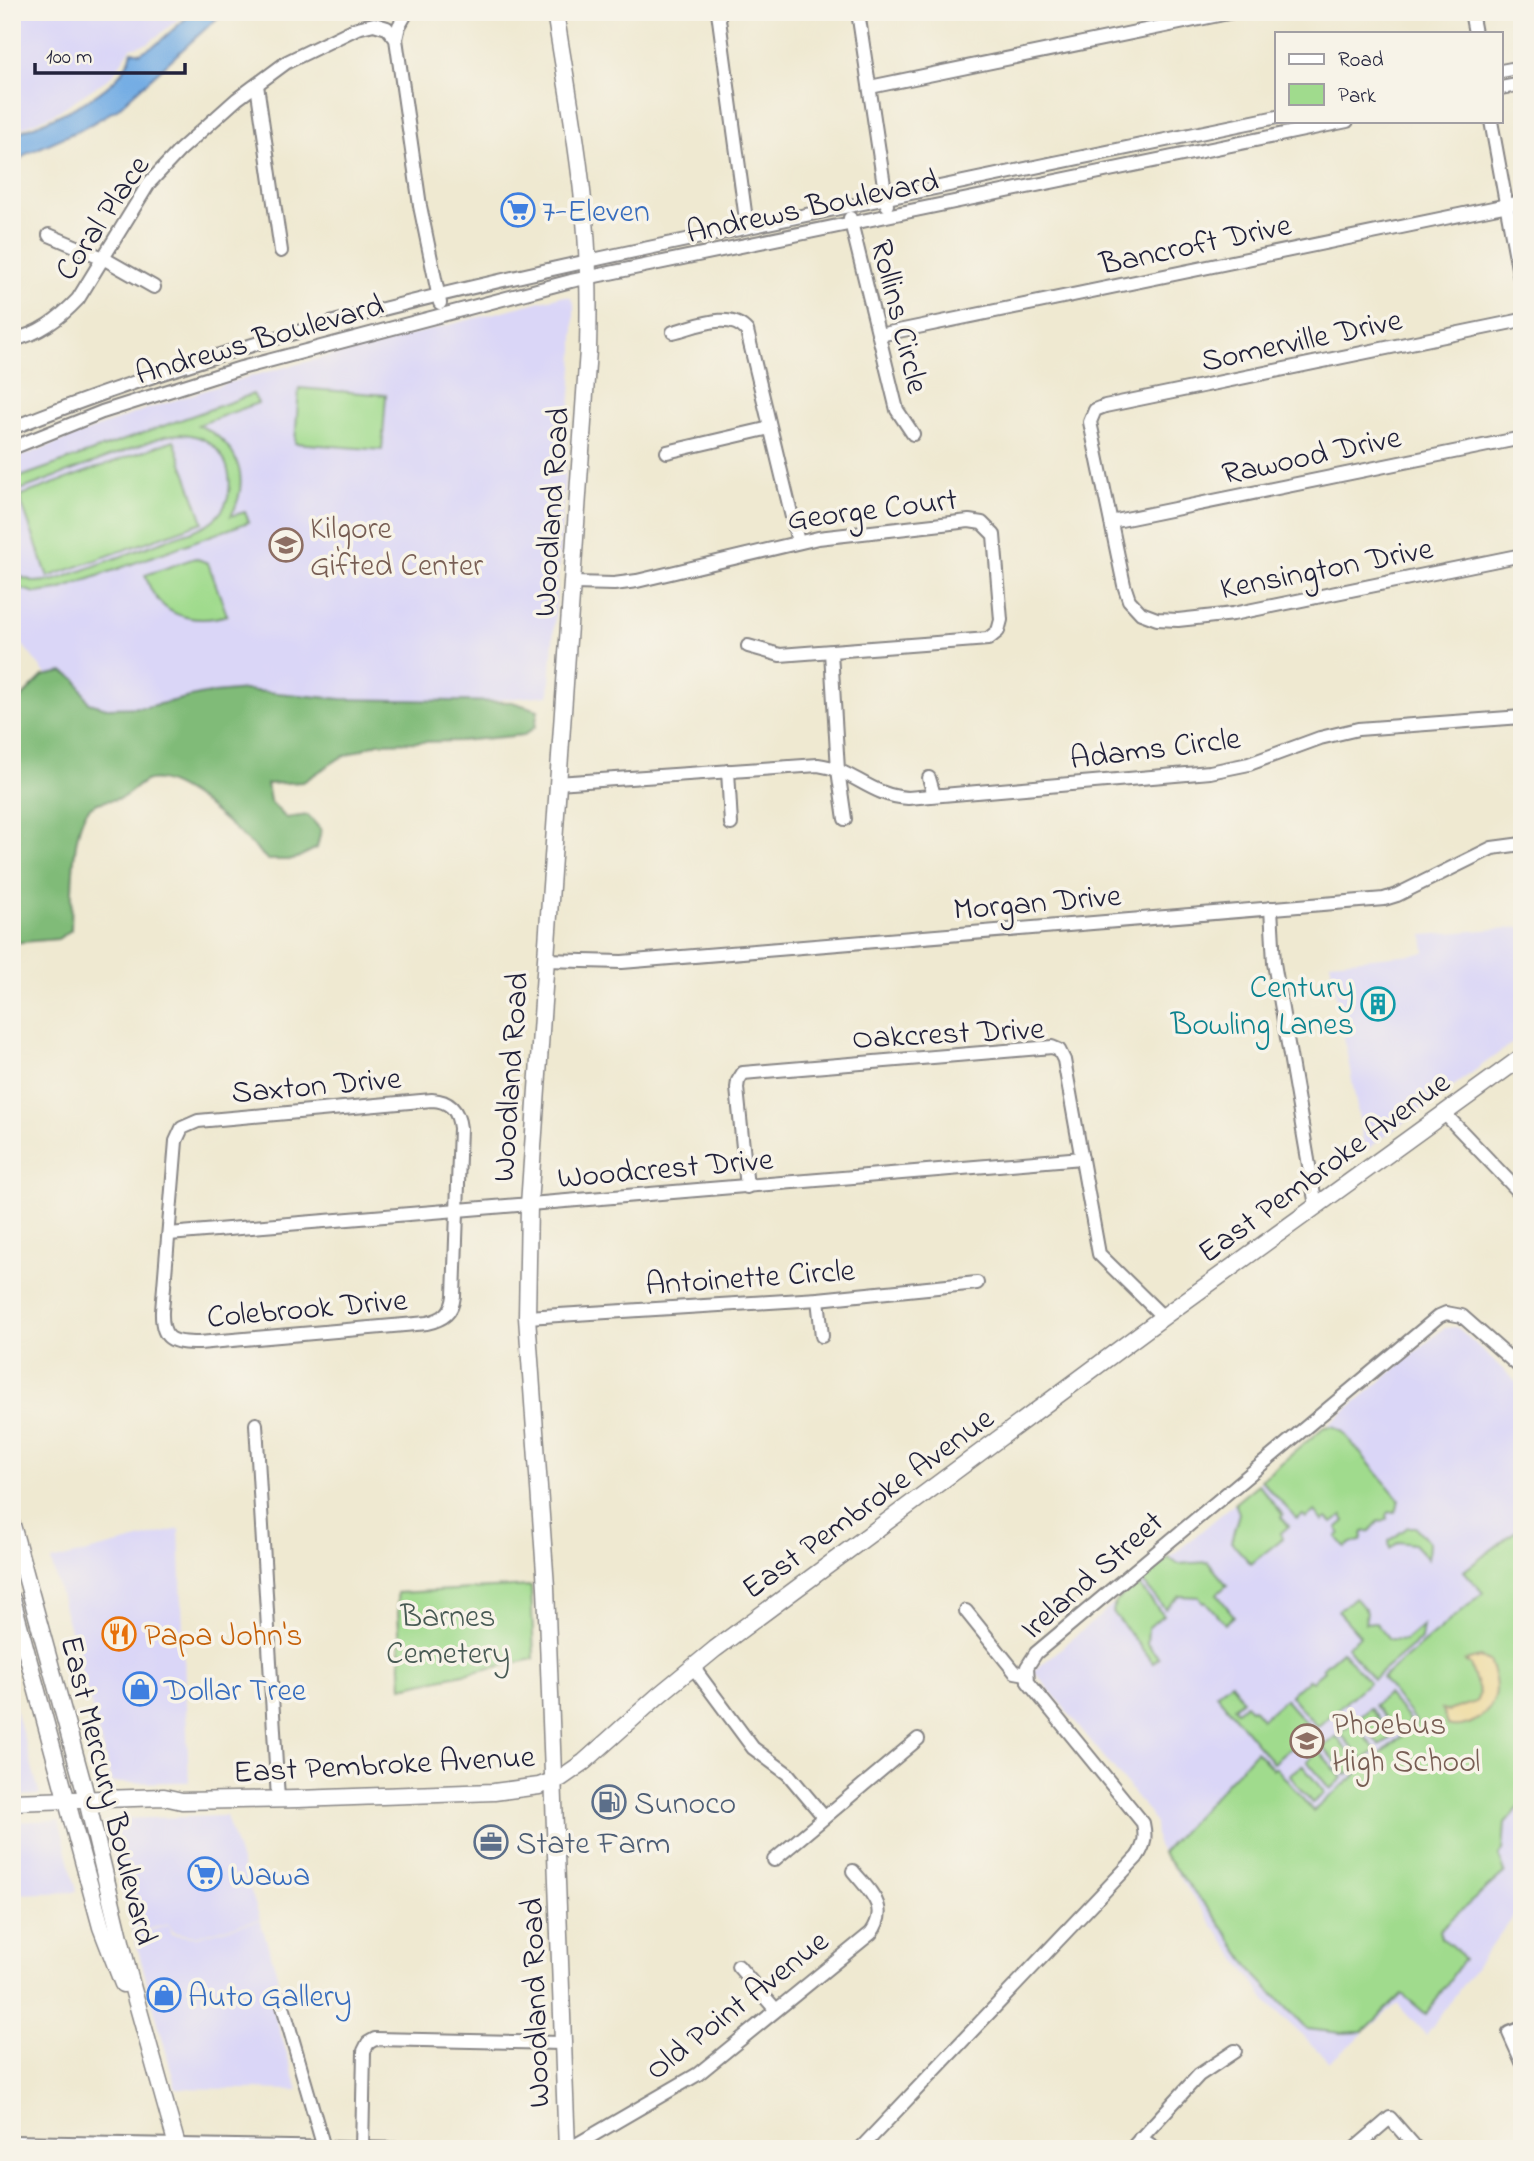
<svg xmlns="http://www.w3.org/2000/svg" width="1534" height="2161" font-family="'Indie Flower',sans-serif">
<rect width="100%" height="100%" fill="#f7f3e8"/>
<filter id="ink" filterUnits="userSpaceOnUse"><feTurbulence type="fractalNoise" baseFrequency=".0143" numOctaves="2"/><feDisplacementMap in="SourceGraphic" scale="14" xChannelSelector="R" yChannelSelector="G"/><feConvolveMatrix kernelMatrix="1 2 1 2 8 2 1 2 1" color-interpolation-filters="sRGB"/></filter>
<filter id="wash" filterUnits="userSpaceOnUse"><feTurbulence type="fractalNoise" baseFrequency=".00686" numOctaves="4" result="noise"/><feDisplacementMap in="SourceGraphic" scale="28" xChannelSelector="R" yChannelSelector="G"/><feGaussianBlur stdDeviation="1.57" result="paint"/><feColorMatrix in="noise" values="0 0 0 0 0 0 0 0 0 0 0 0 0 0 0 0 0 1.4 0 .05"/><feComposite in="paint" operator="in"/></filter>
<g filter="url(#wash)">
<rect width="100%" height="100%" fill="#efe9d1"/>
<g fill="#dad6f7">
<path d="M12,12H188L148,43L131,48L112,76L54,114L12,132Z"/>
<path d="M561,296L570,297L574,303V353L549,695L95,737L12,631V460L141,411L240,379Z"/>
<path d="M1522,927V1036L1365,1151L1330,962L1425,953L1423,935Z"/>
<path d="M1457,1327L1522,1387V1904L1426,2035L1397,2004L1330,2062L1268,2003L1157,1846L1155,1824L1148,1811L1034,1671L1444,1328Z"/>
<path d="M179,1529L189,1782L112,1783L51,1561Z"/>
<path d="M12,1696L40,1795L12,1796Z"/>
<path d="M226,1816L260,1919L195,1936L172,1932L169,1924L133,1933L107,1827L113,1819Z"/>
<path d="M59,1820L77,1892L12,1894V1822Z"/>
<path d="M260,1920L280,1984L267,1989L298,2090L176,2088L134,1935L169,1925L171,1934L195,1937Z"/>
</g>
<g fill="#a0db8d" stroke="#617e64" stroke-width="2">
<path d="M299,388L386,395L382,450L295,443Z"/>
<path d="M253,394L258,403L198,425C237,442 252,478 231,516L245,512L249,522L59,590L36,593L12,586V574L36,582L56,580C91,567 127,554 163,541C179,535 199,531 213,520C233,504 235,473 219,452C205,435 185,432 165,436L12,493V480Z"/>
<path d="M174,440L203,522L48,577L19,496Z"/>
<path d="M195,558L208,563L227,615C202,623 171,620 155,596C150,590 148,582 145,575Z"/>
<path d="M1333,1426L1342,1431L1399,1499L1397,1510L1394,1513L1389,1512L1386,1515L1387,1519L1382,1522L1379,1521L1370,1531L1363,1532L1361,1541L1351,1543L1345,1547L1337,1537L1341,1534L1337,1528L1345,1521L1342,1516L1332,1523L1327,1518L1323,1521L1315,1511L1306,1518L1303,1515L1297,1519L1261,1480L1324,1427Z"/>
<path d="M1258,1484L1283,1515L1281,1517L1289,1526L1280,1534L1283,1538L1251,1564L1231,1542L1239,1513L1235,1503Z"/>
<path d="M1522,1526V1804L1505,1824L1503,1851L1499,1856L1505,1872L1439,1930L1441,1938L1453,1946L1464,1959L1426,2014L1402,1994L1363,2032L1341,2033L1307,2029L1256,1976L1216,1918L1162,1853L1256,1751L1273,1769L1275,1767L1279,1771L1313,1811L1417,1723L1382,1678L1483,1593L1464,1571Z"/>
<path d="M1408,1527H1416L1429,1543L1428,1559L1414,1544L1398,1542L1390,1549L1389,1541Z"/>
<path d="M1169,1558L1178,1564L1208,1562L1227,1585L1217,1594L1234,1616L1225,1624L1205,1601L1203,1602L1199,1597L1180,1596L1165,1609L1141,1580Z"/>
<path d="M1137,1583L1163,1615L1148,1628L1147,1644L1159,1658L1153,1663L1113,1612L1115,1602Z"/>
<path d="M531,1586L534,1659L402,1687L397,1593Z"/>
<path d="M1355,1597L1367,1612L1365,1623L1375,1622L1389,1639L1405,1640L1423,1625L1421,1639L1373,1679L1347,1647L1360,1636L1338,1611Z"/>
<path d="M1342,1651L1369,1682L1317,1727L1290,1695L1309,1679L1312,1681L1324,1671L1322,1668Z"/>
<path d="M1231,1682L1242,1700L1234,1707L1237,1711L1245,1704L1250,1709L1253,1708L1262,1719L1285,1699L1312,1730L1273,1763L1216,1694Z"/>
<path d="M1387,1694L1410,1721L1397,1732L1374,1705Z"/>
<path d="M1370,1708L1393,1736L1380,1746L1357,1719Z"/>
<path d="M1353,1722L1376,1750L1363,1761L1340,1733Z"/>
<path d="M1336,1736L1359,1764L1346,1775L1323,1747Z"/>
<path d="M1319,1751L1342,1778L1330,1789L1307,1761Z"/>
<path d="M1302,1765L1325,1793L1312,1803L1289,1775Z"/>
</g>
<path fill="#80bb78" stroke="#516e5a" stroke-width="2" d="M63,672L76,679L89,703L107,708L146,707L204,694L245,690L341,699L512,702L538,710L535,727L524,735L460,741L378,743L340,758L303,782L267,784L270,801L286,818L308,815L321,830L317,848L293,860H268C246,840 176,768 145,781C137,785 131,793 123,797C114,801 100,800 92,806C70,820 72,904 71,930L58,939L12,943V712L22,697L43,676Z"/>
<path fill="#eeda9e" stroke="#887e6c" stroke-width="2" d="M1480,1657L1489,1661C1493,1670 1496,1679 1496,1689C1495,1712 1469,1731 1447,1725L1442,1709L1448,1711L1476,1702L1480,1693L1470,1665L1465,1661Z"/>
<path fill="#74ade4" stroke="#4b6890" stroke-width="2" d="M193,12H224L117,109L84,128L28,153L12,165V135C48,120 123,94 132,51L140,53L158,43Z"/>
</g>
<g filter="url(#ink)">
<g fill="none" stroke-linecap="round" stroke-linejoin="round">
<defs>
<g id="minor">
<path d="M718,12L747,227"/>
<path d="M858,12L887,205"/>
<path d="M1471,12L1475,33"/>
<path d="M396,39L399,26L407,12"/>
<path d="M1501,71L1522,67"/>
<path d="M257,85L281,251"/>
<path d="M870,87L1233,12"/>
<path d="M1501,88L1522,84"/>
<path d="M1491,121L1522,290"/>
<path d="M850,218L897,410L913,434"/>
<path d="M49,235L103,258L154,287"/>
<path d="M1522,320L1105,406L1095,410L1090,422L1124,585L1129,600L1141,613L1157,619L1178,620L1233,614L1522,555"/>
<path d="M673,332C695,327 729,310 747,331L798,542"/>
<path d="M879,335L1522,202"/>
<path d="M12,340C39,334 59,319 78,299L149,183L180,150L237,99L287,62L357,28L374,24L387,28L396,39L420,206L440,303"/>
<path d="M12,428C247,333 497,279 744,228C922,191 1099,153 1277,117"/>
<path d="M12,448L102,412L241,368L571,281L1347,121"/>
<path d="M667,452L770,428"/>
<path d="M1111,522L1522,438"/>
<path d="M573,583L614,584L637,581L818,538L969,521L982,523L994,535L1001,620L998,631L988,639L780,655L748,646"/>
<path d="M831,652L838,770L845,819"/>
<path d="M728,771L731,824"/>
<path d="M929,778L934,795"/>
<path d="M557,783L818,765C852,769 870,796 908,798L1210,772L1249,764L1320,738L1358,729L1522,717"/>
<path d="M1271,908L1274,963L1316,1206"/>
<path d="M545,960L622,962L1384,899L1397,895L1492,848L1522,844"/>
<path d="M432,1100C450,1101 458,1110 460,1128L454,1296C452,1313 444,1319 427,1323L199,1343C172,1343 161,1340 162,1311L176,1141L182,1128L198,1121Z"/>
<path d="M1444,1113L1522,1195"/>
<path d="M747,1187L737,1088L738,1081L743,1073L1052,1047L1059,1050L1064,1060L1099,1254L1163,1317"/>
<path d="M169,1234L1082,1158"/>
<path d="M818,1299L822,1336"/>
<path d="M527,1317L818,1299L977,1283"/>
<path d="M256,1424L278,1799"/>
<path d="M966,1611L1015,1672L1026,1674"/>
<path d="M693,1667L753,1748L788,1774L824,1817"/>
<path d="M774,1860L918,1739"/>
<path d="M738,1966L776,2010"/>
<path d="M280,1996L324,2148"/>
<path d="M1522,2028L1509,2033L1522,2062"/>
<path d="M1140,2138L1157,2149"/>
<path d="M12,2142L408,2149"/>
<path d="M362,2149L364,2051L368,2043L375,2039L563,2043"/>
<path d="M569,2149L698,2074L871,1933C890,1907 870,1892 853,1871"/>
<path d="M860,2149L1137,1857C1145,1845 1146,1837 1143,1823L1028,1682L1027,1667L1036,1653L1439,1316L1446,1313L1462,1316L1522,1369"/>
<path d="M1131,2149L1199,2075L1235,2051"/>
<path d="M1354,2149L1390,2118L1417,2149"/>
</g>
<g id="major">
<path d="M555,12C566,82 579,151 585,221C589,264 589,307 588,350L529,1205L527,1317L546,1587L567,2149"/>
<path d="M12,1525L84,1788L129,1975L178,2149"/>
<path d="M12,1599L101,1927L123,1984"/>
<path d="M12,1802L164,1797L182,1801L298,1799L494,1792L539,1786L561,1778L584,1762L659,1695L715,1649L1163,1317L1522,1057"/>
</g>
</defs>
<use href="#minor" stroke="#888686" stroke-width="16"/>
<use href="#major" stroke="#888686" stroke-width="19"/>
<use href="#minor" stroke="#fff" stroke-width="12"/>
<use href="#major" stroke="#fff" stroke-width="16"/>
</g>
</g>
<defs>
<symbol id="supermarket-ring" viewBox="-11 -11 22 22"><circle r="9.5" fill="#f7f3e8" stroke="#3f7fe0" stroke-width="1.5"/><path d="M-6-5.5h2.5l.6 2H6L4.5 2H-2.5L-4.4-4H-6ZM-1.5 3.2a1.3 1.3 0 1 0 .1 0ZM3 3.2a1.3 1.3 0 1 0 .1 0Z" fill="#3f7fe0"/></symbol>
<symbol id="school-ring" viewBox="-11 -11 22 22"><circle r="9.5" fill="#f7f3e8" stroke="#8d6e63" stroke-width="1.5"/><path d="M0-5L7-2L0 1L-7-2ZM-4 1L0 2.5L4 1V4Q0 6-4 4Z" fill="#8d6e63"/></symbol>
<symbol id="building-ring" viewBox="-11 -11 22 22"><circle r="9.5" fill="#f7f3e8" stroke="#0f9aa8" stroke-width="1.5"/><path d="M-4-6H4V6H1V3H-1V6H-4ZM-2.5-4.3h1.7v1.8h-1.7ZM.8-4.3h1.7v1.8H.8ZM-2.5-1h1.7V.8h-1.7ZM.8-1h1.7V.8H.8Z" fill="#0f9aa8"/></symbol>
<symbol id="restaurant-ring" viewBox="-11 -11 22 22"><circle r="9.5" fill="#f7f3e8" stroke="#e8710a" stroke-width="1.5"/><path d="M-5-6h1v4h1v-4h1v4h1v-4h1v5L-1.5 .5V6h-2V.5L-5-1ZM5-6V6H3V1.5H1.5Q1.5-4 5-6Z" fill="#e8710a"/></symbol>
<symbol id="shop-ring" viewBox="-11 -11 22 22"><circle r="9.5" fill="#f7f3e8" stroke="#3f7fe0" stroke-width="1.5"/><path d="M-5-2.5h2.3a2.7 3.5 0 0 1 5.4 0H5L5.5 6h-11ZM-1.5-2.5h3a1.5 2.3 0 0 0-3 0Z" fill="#3f7fe0"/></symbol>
<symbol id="fuel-ring" viewBox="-11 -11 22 22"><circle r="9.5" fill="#f7f3e8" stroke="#5c6f8a" stroke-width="1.5"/><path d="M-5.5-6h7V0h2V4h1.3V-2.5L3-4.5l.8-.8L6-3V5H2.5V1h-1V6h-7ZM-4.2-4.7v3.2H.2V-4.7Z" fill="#5c6f8a"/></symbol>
<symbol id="office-ring" viewBox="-11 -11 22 22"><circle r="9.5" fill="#f7f3e8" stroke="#5c6f8a" stroke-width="1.5"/><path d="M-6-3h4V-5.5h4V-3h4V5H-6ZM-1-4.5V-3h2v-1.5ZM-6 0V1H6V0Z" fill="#5c6f8a"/></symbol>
</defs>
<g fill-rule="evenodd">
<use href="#supermarket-ring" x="499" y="191" width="38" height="38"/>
<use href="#school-ring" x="267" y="526" width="38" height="38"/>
<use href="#building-ring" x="1359" y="985" width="38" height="38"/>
<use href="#restaurant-ring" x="100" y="1615" width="38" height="38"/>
<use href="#shop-ring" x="121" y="1670" width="38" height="38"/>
<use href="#school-ring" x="1288" y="1722" width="38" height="38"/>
<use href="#fuel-ring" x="590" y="1783" width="38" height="38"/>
<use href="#office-ring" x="472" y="1823" width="38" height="38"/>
<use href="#supermarket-ring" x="186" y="1855" width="38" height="38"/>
<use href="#shop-ring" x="145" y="1976" width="38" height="38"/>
</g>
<g text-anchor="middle" stroke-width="7" stroke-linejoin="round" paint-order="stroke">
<g font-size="32" fill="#22223b" stroke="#f7f3e8">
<text transform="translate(812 205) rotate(-12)" y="11">Andrews Boulevard</text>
<text transform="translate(101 217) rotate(-56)" y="11">Coral Place</text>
<text transform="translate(1195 243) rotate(-12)" y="11">Bancroft Drive</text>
<text transform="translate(901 316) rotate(76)" y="11">Rollins Circle</text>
<text transform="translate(259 338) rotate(-16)" y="11">Andrews Boulevard</text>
<text transform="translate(1301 339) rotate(-12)" y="11">Somerville Drive</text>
<text transform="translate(1311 454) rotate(-12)" y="11">Rawood Drive</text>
<text transform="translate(872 508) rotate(-7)" y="11">George Court</text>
<text transform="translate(550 512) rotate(-86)" y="11">Woodland Road</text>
<text transform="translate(1326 567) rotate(-11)" y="11">Kensington Drive</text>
<text transform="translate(1155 747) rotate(-7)" y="11">Adams Circle</text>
<text transform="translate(1037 901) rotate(-5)" y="11">Morgan Drive</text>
<text transform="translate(948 1032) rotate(-3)" y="11">Oakcrest Drive</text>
<text transform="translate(509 1077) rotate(-86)" y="11">Woodland Road</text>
<text transform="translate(316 1084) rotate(-5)" y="11">Saxton Drive</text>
<text transform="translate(1323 1166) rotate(-36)" y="11">East Pembroke Avenue</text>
<text transform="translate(665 1167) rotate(-5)" y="11">Woodcrest Drive</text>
<text transform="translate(750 1276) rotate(-4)" y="11">Antoinette Circle</text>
<text transform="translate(307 1307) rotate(-5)" y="11">Colebrook Drive</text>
<text transform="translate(867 1502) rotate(-36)" y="11">East Pembroke Avenue</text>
<text transform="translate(1091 1574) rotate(-41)" y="11">Ireland Street</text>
<text transform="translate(384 1763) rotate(-3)" y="11">East Pembroke Avenue</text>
<text transform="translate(110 1790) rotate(76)" y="11">East Mercury Boulevard</text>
<text transform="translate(534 2003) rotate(-92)" y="11">Woodland Road</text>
<text transform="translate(736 2004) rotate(-38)" y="11">Old Point Avenue</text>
</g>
<g font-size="32" fill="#366cbe" stroke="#f7f3e8" text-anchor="start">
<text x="542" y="221">7-Eleven</text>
<text x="164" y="1700">Dollar Tree</text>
<text x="230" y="1885">Wawa</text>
<text x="188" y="2006">Auto Gallery</text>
</g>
<g font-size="32" fill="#785e54" stroke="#f7f3e8" text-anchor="start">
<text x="310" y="538">Kilgore<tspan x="310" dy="37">Gifted Center</tspan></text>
<text x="1332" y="1734">Phoebus<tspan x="1332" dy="37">High School</tspan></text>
</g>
<g font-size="32" fill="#0d838f" stroke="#f7f3e8" text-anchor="end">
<text x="1354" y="997">Century<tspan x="1354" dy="37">Bowling Lanes</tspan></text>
</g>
<g font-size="32" fill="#485a54" stroke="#f7f3e8">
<text x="448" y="1626">Barnes<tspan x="448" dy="37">Cemetery</tspan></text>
</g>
<g font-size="32" fill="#c56008" stroke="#f7f3e8" text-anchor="start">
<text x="144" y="1645">Papa John's</text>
</g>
<g font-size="32" fill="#4e5e75" stroke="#f7f3e8" text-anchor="start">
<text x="634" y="1813">Sunoco</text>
<text x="516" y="1853">State Farm</text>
</g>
</g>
<rect width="1534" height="2161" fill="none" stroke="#f7f3e8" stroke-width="42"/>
<rect x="1275" y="32" width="228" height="91" fill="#f7f3e8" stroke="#a29fa3" stroke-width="2"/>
<rect x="1289" y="54" width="35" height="10" fill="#ffffff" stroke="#a29fa3" stroke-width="2"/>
<text x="1338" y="66" font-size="21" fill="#22223b">Road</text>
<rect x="1289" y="84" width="35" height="21" fill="#a0db8d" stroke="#a29fa3" stroke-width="2"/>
<text x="1338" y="102" font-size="21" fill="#22223b">Park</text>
<path d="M35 63v10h150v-10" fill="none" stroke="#22223b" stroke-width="3.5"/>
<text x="46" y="63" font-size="21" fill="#22223b" stroke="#f7f3e8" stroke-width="5" paint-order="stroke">100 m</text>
</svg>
